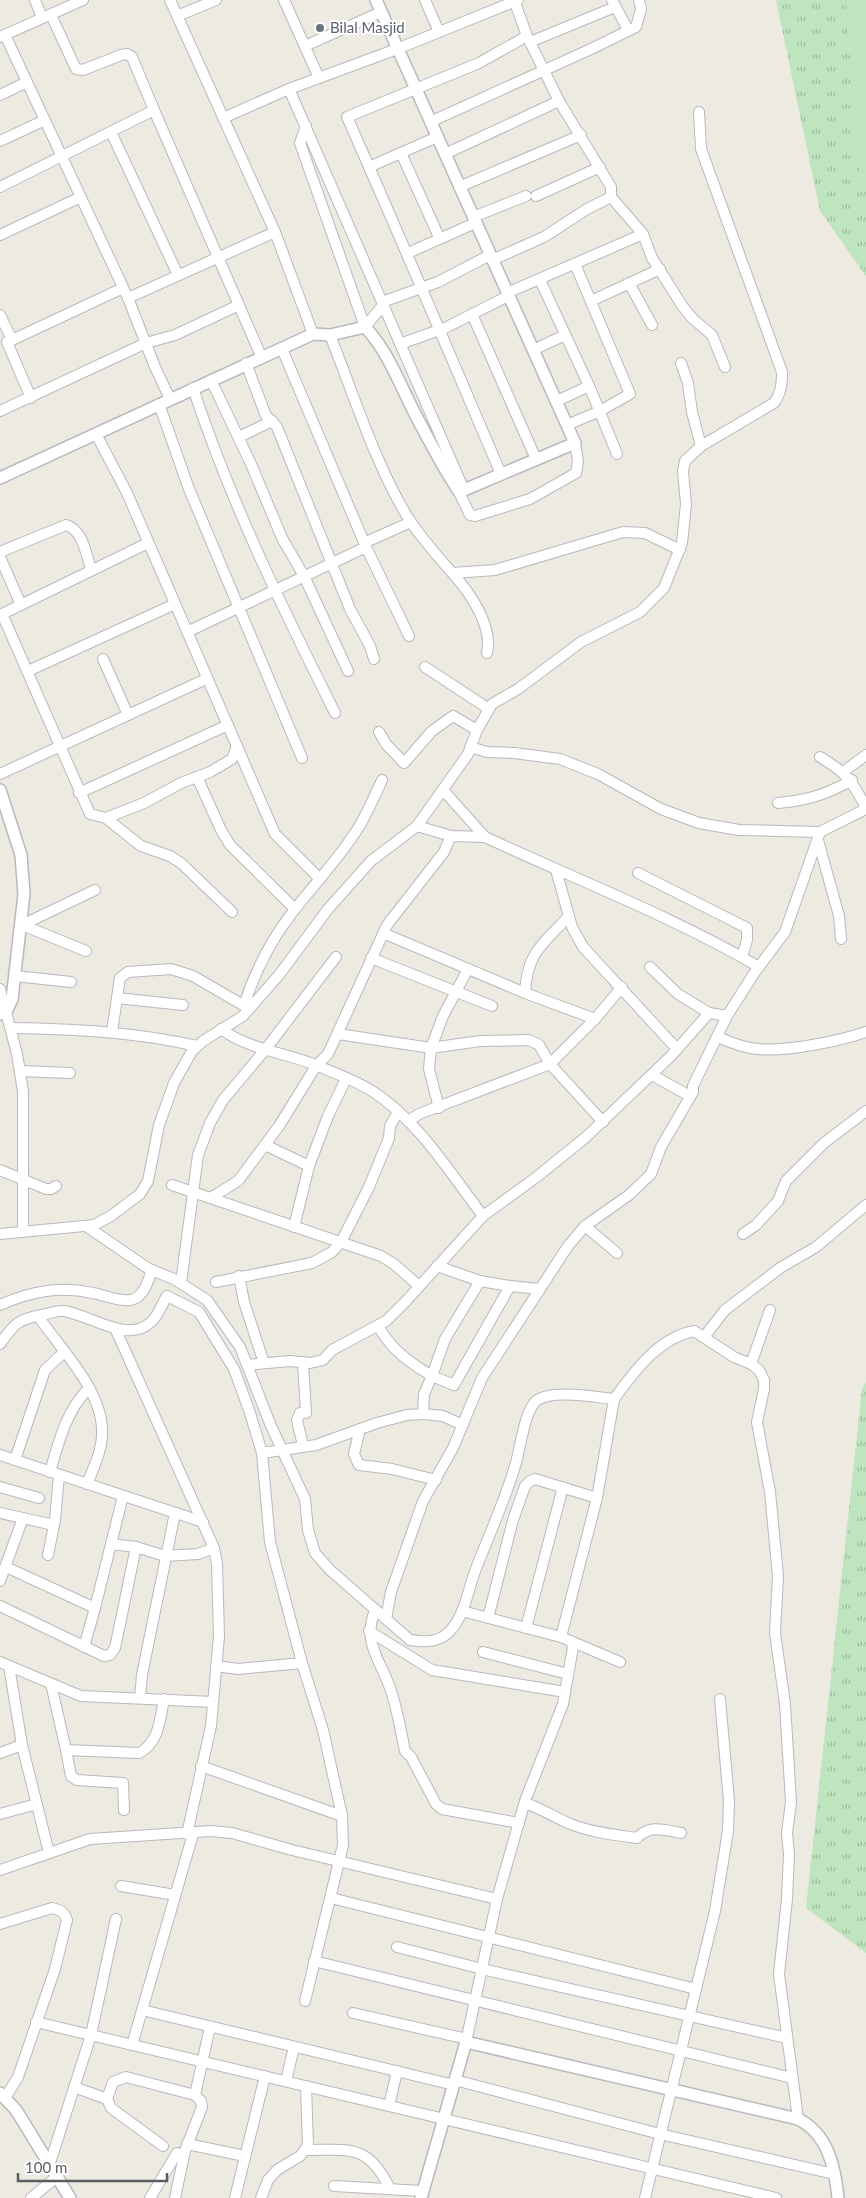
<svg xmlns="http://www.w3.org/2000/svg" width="866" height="2198" font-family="Lato,sans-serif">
<defs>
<pattern id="grass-tufts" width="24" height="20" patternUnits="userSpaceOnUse" patternTransform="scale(1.25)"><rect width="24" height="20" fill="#bee5bd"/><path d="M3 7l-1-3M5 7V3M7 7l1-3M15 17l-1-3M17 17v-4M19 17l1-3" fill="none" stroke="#9dbd9d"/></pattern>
</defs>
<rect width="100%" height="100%" fill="#edeae1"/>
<g fill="url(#grass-tufts)">
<path d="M776,0H866V276L820,211Z"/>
<path d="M866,1383V1953L806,1908L862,1388Z"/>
</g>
<path fill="#bee5bd" d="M846,0H866V187L860,180Z"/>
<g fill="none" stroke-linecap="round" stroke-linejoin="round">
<defs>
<g id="minor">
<path d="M35,0L42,18"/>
<path d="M170,0L275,232L313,334"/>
<path d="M284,0L319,78"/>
<path d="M425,0L439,32"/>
<path d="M612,0L628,30"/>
<path d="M51,15L76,69L83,70L121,55L127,54L132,57L154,110"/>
<path d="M177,16L216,0"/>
<path d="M5,35L128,298L275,232"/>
<path d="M0,37L83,0"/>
<path d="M530,42L615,7"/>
<path d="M305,46L381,12"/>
<path d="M0,95L27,82"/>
<path d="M699,112L701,149L782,372C782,385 781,393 774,403L701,446"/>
<path d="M223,118L289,89"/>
<path d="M430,122L591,49L636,27L641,9L639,0"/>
<path d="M306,126L300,143L365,327"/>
<path d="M111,132L178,275"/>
<path d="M0,141L45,120"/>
<path d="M401,153L439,237"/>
<path d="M445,154L559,101"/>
<path d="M369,167L437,137"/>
<path d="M0,187L154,110L261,356"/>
<path d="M459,187L581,135"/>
<path d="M536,196L600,167"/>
<path d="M611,197L643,234"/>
<path d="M473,217L526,196"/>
<path d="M0,235L81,197"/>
<path d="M408,253L475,223"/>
<path d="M492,260L544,237L587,209L611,197V187L559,101L527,36L514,0"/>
<path d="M540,280L590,388L617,454"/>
<path d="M629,283L652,325"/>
<path d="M507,293L643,234L652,258L683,307L693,319L712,335L725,367"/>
<path d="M128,298L155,367L170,399"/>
<path d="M591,301L660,269"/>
<path d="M382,302L438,282L490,255"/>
<path d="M472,314L536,459"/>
<path d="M0,315L12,340L123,288"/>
<path d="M365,327L383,305"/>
<path d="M330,335C353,393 375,463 407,516C420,537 438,557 454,575C471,594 493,627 487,653"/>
<path d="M12,340L7,342L31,398"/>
<path d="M400,344L445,328L508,296"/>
<path d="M533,350L565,335"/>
<path d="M246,363L266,416L272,421"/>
<path d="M211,380L251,464L282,538L304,576L348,671"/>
<path d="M193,388C230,501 282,607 335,713"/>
<path d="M557,401L589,386"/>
<path d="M159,404L189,489L302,758"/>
<path d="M0,411L146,343L175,335L239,305"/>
<path d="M567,425L600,411L630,394L575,264"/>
<path d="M96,434L127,493L275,834L320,879"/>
<path d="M239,437L272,421L277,427L350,609L370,646L374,659"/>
<path d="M501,474C450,355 400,236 347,117L479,63L527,36"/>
<path d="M458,490L470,515L475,516L530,499L576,473L578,461L575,443"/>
<path d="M464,490L289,89L397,49L518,0"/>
<path d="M366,542L411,522"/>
<path d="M366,547L409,636"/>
<path d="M0,552L66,525C83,530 86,554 91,569"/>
<path d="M0,557L21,605"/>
<path d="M453,573L495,570L623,532L645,533L680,550"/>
<path d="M2,614L90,814L106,818L144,803L181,783L210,772L232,759L237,746"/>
<path d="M0,615L148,543"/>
<path d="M187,632L366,547L282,349"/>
<path d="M103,659L128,715"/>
<path d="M425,667L489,709"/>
<path d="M28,671L175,604"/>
<path d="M379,732L386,744L404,763L432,731L453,716L477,730"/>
<path d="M470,747L487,752L514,753L560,759L598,774L661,809L699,823L739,830L820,832L866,809"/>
<path d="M820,757C846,772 853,782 866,808"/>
<path d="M843,772L866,755"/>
<path d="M0,774L206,679"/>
<path d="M197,777L221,830L230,845L295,909"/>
<path d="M79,793L228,725"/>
<path d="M778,803C809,800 825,795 852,780"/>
<path d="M106,818L141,846L170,856L181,863L232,912"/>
<path d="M417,826L451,836L485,837L443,790"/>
<path d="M485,837C577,880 672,916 759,967"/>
<path d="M818,840L839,916L841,939"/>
<path d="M556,870L572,927L583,947L677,1049"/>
<path d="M638,873L747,928V940L742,957"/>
<path d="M383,933L525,993L595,1019L622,987"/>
<path d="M86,951L22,925L95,890"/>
<path d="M371,958L492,1006"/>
<path d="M650,967L678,994L709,1013"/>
<path d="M15,976L71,982"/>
<path d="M0,989L17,1054L23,1091V1231"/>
<path d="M525,993C527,952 543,944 569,916"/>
<path d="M117,998L183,1005"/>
<path d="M244,1005C255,972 270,941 292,913C314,884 341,857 360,825C368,811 375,795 382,780"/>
<path d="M11,1028C75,1029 135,1032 197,1046"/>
<path d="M221,1029C248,1049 282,1052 313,1064C332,1072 355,1080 372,1091C417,1119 451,1174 483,1216"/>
<path d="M112,1032L120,978L128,972L171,969L193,976L248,1008"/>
<path d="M338,1034L431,1048L443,1016L468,969"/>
<path d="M718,1037C731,1043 744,1048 758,1049C786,1052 840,1041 866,1032"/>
<path d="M20,1071L70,1073"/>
<path d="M652,1075L690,1096"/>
<path d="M439,1108L429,1069L431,1048L480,1041L529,1040L539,1045L550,1064L603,1122"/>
<path d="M408,1121L419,1114L550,1064L595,1019"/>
<path d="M265,1145L309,1166L294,1227"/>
<path d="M309,1166L328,1116L346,1079"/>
<path d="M0,1170L46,1189H51L56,1186"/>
<path d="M172,1185L381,1256L394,1264L419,1286"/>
<path d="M212,1197L238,1181L279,1126L316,1066L328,1054L387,925L444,852L451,836"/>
<path d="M86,1226L149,1269L174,1279L207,1300L240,1347L271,1426L305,1499L308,1530L315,1553L330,1570L410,1640C424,1642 438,1643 449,1632C466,1615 468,1587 477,1566C490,1533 505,1500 515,1466C520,1451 524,1412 536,1401C552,1389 594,1397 614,1399L597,1498L561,1637"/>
<path d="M585,1226L617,1253"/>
<path d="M0,1234L94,1225L111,1216L140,1194L148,1181L159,1125L174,1083L192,1051L203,1041L243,1016L279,975L328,909L371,861L417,826L468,754L477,730L492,704L518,689L581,642L640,612L664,588L682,543L686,504L683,471L685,461L701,446L692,412L688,383L681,363"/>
<path d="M743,1234L756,1225L778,1201L786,1181L824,1143L866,1111"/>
<path d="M437,1266L480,1281"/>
<path d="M239,1276L244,1302L264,1363"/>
<path d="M480,1281L510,1286L454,1385L432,1376L445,1339Z"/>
<path d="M216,1282L312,1263L332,1252L341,1242L369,1187L389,1138L390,1126L398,1112"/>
<path d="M181,1283L198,1155L210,1123L223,1100L265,1050L336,957"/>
<path d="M510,1286L540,1289"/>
<path d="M0,1305C31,1291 60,1286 93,1293C105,1295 118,1302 131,1300C144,1297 148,1281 152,1270"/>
<path d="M38,1316C61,1350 105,1392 102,1436C101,1453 93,1469 87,1484"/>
<path d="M115,1328L214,1548L217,1564L219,1636L211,1726L187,1834"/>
<path d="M704,1337L725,1310L780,1268L816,1247L866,1205"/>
<path d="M0,1344C14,1324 18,1319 42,1315C49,1314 57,1310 64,1311C90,1315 128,1344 151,1322C158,1316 162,1304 167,1296L199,1312L234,1369L250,1413L262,1453L270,1542L302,1663L323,1730L342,1816L343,1845L305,2001"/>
<path d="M751,1364L770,1310"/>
<path d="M247,1365L290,1361L310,1363L323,1360L332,1350L386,1321L407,1300L483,1216L538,1176L586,1137L671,1056L709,1013L727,1016L755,972L785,932L820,832"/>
<path d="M614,1399C635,1371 658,1338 694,1331L734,1357L751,1364L759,1370L764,1380V1389L757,1422L770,1492L778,1576L775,1633L785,1704L791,1802L787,1833L789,1854L787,1899L779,1974L798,2119"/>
<path d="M423,1414L443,1416L463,1425"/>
<path d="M360,1429L354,1454L359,1465L392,1469L436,1480"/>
<path d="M303,1446L297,1420L300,1413H306L303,1362"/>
<path d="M262,1453L316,1445L377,1423L407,1415L423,1414L424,1394L432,1376C410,1363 389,1348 378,1325"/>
<path d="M0,1455L203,1522"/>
<path d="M15,1460L45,1370L64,1352"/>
<path d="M50,1472C59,1441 66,1411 89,1388"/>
<path d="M0,1487L39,1498"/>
<path d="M123,1496L111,1544L136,1547L165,1556L198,1554L214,1548"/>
<path d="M0,1513L54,1525"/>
<path d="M48,1555L55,1520L59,1475"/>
<path d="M6,1567L95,1608L111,1544"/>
<path d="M0,1581L23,1518"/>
<path d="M0,1606L104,1656L110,1655L115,1648L136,1547"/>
<path d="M375,1610C361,1645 383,1662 392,1694C398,1713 401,1732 405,1751L411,1757L436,1804L442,1809L519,1823"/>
<path d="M462,1611L561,1637L620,1662"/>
<path d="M488,1618L513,1520L525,1486L530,1481L535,1479L597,1498"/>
<path d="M386,1619L391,1592L423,1501L453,1448L482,1378L568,1246L585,1226L629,1195L651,1174L661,1147L693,1092V1086L727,1016"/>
<path d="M526,1628L563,1487"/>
<path d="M369,1631L432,1670L565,1692"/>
<path d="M84,1647L95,1608"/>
<path d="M483,1652L568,1674"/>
<path d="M0,1662L81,1696L213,1702"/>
<path d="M216,1666L238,1669L302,1663"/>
<path d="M51,1684L66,1750L139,1753C159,1743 160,1719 164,1699"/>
<path d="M140,1698L142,1675L175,1513"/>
<path d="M22,1745L49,1853"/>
<path d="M66,1750L71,1776L77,1780L123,1783L124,1810"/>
<path d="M0,1753L22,1745L9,1666"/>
<path d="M201,1766L342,1816"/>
<path d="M525,1803C540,1808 553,1816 568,1823C589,1832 615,1835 637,1838C650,1824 664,1830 681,1833"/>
<path d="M0,1814L37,1804"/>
<path d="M0,1870L90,1839L211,1831L232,1833L292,1850L497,1899"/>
<path d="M121,1886L175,1895"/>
<path d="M331,1898L696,1989"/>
<path d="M0,1924L52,1908C61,1910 64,1912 67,1920L55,1969L18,2077L5,2098"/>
<path d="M397,1947L482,1969L787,2038"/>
<path d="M314,1961L792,2078"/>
<path d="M142,2010L454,2085"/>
<path d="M353,2013L467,2039"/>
<path d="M36,2022L776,2198"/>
<path d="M466,2042L497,1899L525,1801L563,1704L573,1647L571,1641"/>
<path d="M132,2045L193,1834"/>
<path d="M455,2080L660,2134L834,2174"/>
<path d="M286,2081L294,2047"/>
<path d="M74,2087L107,2099"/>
<path d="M195,2095L210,2027"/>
<path d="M389,2106L397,2071"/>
<path d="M187,2144L245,2156"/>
<path d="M163,2146L111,2108L107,2099L113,2082L126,2077L195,2095L201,2101L202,2107L185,2151L175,2198"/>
<path d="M305,2150C349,2150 368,2143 390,2189"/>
<path d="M50,2163L91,2035L116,1919"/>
<path d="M334,2186L422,2191"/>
<path d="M31,2198L58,2176"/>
<path d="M150,2198L177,2153"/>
<path d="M235,2198L265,2076"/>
<path d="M261,2198L268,2180L277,2170L300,2156L308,2146L306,2086"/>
<path d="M645,2198L715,1911L728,1831L729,1801L720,1699"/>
</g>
<g id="tertiary">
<path d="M0,478L313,334L330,335L365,327C387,350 399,382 413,410C427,437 441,464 458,490H464L575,443L376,0"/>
<path d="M0,790L21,855L24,894L12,999L7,1010L0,1014"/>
<path d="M0,2093L16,2110L70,2198"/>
<path d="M421,2198L466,2042L798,2119C828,2134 835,2167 838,2198"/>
</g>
</defs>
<use href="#minor" stroke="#b7b9be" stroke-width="12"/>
<use href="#tertiary" stroke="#b7b9be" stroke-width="14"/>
<use href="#minor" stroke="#fff" stroke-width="10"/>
<use href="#tertiary" stroke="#fff" stroke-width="11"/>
</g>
<circle fill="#6b7280" stroke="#fff" stroke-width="2" cx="320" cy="28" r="5"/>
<g text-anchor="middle" stroke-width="4" stroke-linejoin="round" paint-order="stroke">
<g font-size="15" fill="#5b616d" stroke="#fff" text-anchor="start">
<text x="330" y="33">Bilal Masjid</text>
</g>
</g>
<path d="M18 2173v8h149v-8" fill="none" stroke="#5a5e62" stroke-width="2.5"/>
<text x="25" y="2173" font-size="15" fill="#5a5e62" stroke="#ffffff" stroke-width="4" paint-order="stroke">100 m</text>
</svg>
